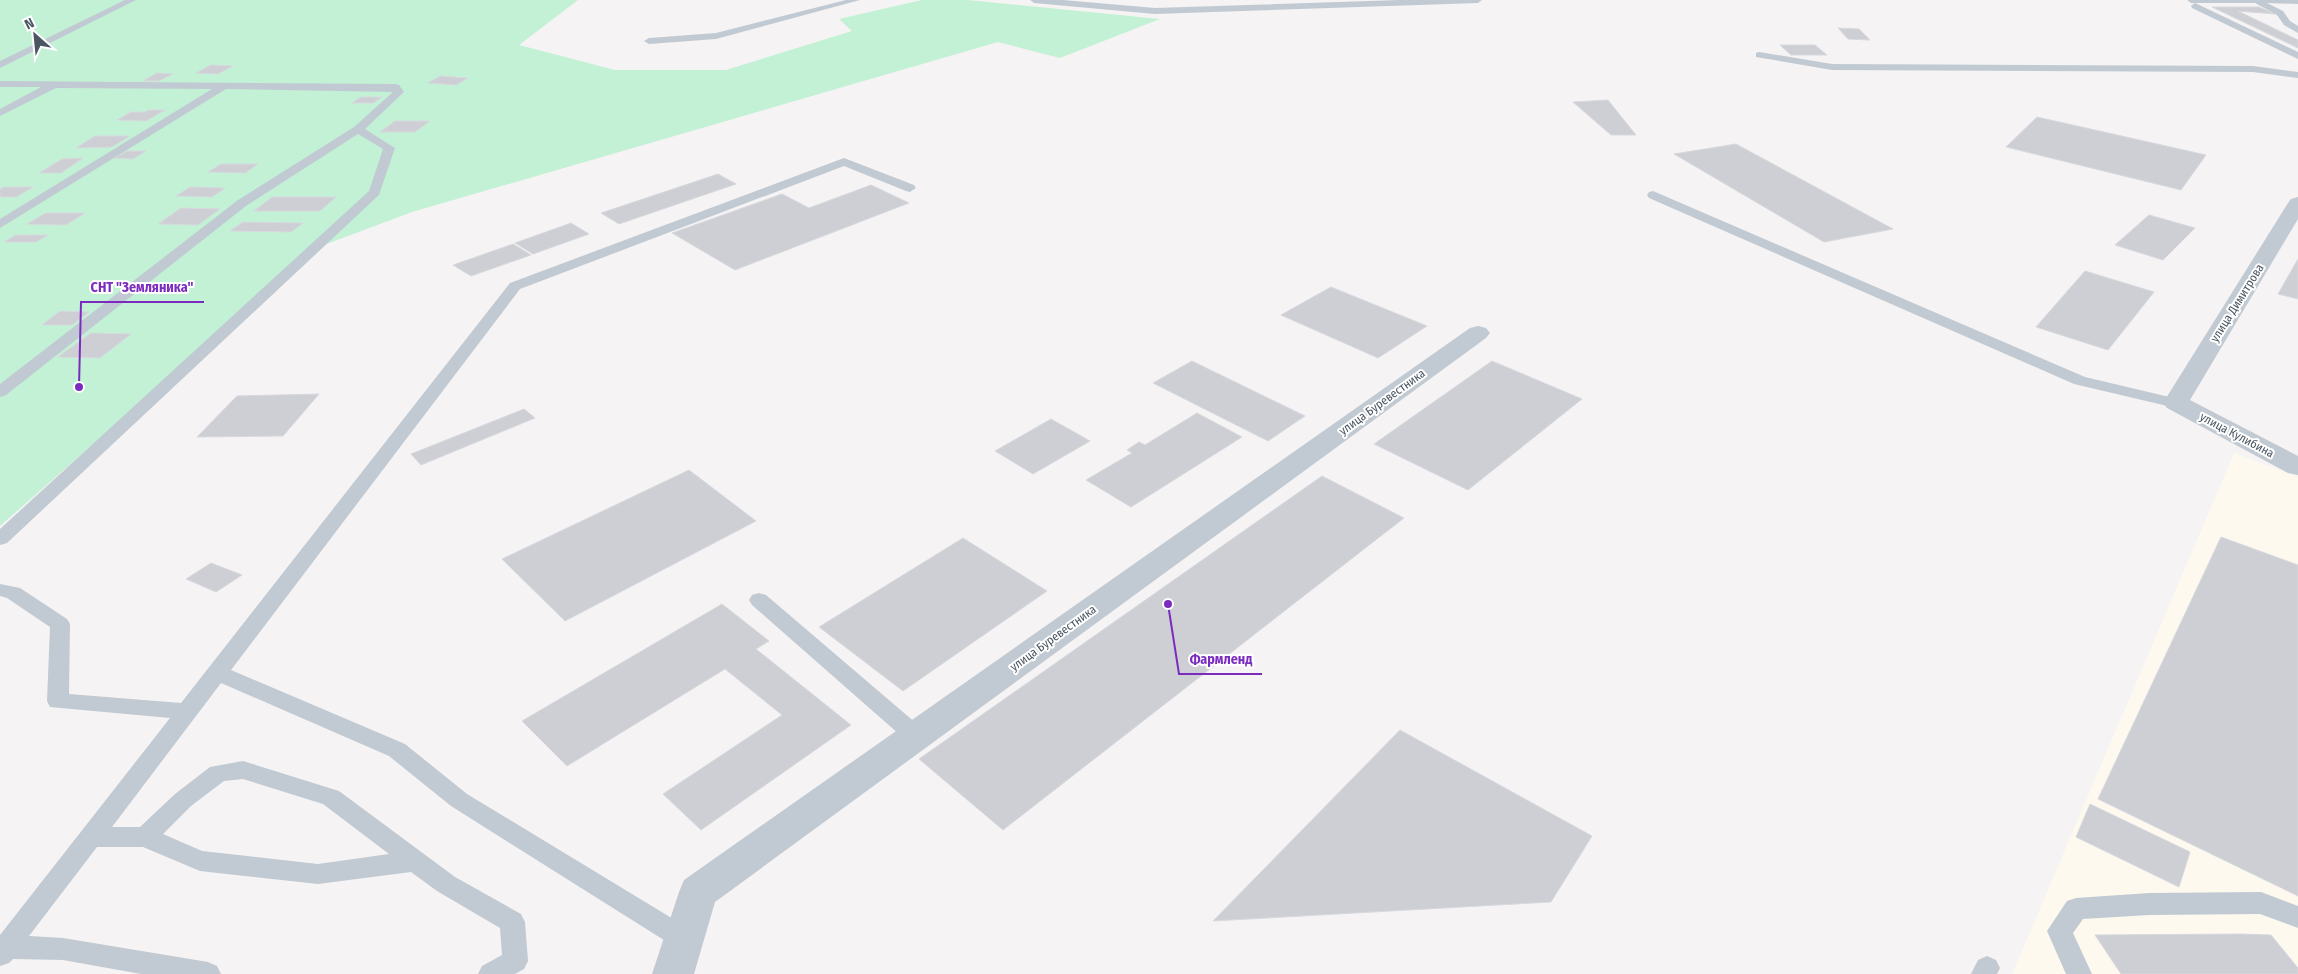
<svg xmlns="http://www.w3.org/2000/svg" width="2298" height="974" font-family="'Fira Sans Condensed',sans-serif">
<rect width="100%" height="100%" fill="#f5f3f3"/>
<path fill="#fdf9ef" d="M2234,453L2298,477V974H2012Z"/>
<path fill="#c3f1d5" d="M0,0H578L519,45L615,70H726L852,31L839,19L922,0H968L1160,19L1060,58L998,42L412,212L316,248L0,526Z"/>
<g fill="#cdcfd5" stroke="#d7d9de">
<path d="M2212,7H2259L2275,14L2238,11L2298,40V48Z"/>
<path d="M1838,28L1859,29L1870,40L1848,39Z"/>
<path d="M1780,45H1815L1827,55H1791Z"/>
<path d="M211,65L233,66L218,74L196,73Z"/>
<path d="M157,73L173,74L159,81H143Z"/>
<path d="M440,76L468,78L456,85L428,83Z"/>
<path d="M361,97H382L373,103H352Z"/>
<path d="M1608,100L1636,135H1611L1573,102Z"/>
<path d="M149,110H165L146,121L117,120L131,112H145Z"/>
<path d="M2037,117L2206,155L2181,190L2006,147Z"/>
<path d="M395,121H430L415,132H380Z"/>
<path d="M95,136H130L112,147L76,148Z"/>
<path d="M1736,144L1893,229L1824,242L1674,154Z"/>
<path d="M127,151H146L133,159L114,158Z"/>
<path d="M83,158L61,173H39L62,159Z"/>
<path d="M221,164H258L245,173L208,172Z"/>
<path d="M718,174L736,184L619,224L601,213Z"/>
<path d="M871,185L909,203L735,270L672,233L782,194L809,208Z"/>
<path d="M4,187H33L16,197H0V189Z"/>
<path d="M190,187L225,188L212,197L176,196Z"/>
<path d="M272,197H336L320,211H254Z"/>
<path d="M181,208L220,209L198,225L158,224Z"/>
<path d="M46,213H85L66,225L27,224Z"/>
<path d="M2149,215L2195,228L2163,260L2115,245Z"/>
<path d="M243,222L303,223L291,232L230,231Z"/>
<path d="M571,223L589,234L533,254L515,243Z"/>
<path d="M16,235H48L36,242H4Z"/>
<path d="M513,244L531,255L471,276L453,265Z"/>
<path d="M2298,259V299L2278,294Z"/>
<path d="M2085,271L2154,292L2108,350L2036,327Z"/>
<path d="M1331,287L1427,326L1378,358L1281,315Z"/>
<path d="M60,311L89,312L72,325H42Z"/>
<path d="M91,333L131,334L100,358L58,357Z"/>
<path d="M1192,361L1305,416L1268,441L1153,383Z"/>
<path d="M1492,361L1582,399L1468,490L1374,444Z"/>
<path d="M319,394L283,436L197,437L237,396Z"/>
<path d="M524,409L535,418L421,465L411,454Z"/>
<path d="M1197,413L1242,437L1131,507L1086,480L1132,453L1127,450L1139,442L1145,445Z"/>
<path d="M1051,419L1090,441L1033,474L995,451Z"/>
<path d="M689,470L756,521L565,621L502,559Z"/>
<path d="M1322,476L1404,518L1003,830L919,759Z"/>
<path d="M2221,537L2298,565V896L2098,799Z"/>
<path d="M963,538L1047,591L903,691L819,627Z"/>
<path d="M211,563L242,575L216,592L186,579Z"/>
<path d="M722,604L769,641L756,649L851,725L701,830L663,794L782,715L725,669L567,766L522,721Z"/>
<path d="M1400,730L1592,836L1551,902L1213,921Z"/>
<path d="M2090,804L2190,852L2179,887L2076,837Z"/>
<path d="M2242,934L2271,935L2298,968V974H2121L2095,935Z"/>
</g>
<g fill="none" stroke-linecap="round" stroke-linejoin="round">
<g fill="#c1cad2" fill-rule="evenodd">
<path d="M125,0H136L0,68V61Z"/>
<path d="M846,0H860L716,39L649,44L644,41L649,38L716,33Z"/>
<path d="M1030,0H1063L1155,8L1400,0H1482L1478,3L1155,14L1034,3Z"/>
<path d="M2187,0H2298V4L2267,3L2283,11L2290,21L2298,26V33L2284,25L2277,15L2255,3H2191Z"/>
<path d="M2195,3L2298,52V59L2192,8L2191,6Z"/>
<path d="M1759,52L1832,64L2253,66L2298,72V78L2253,72L1832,70L1756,57V53Z"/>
<path d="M0,81L395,84L399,85L404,92L365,129L395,148L379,195L7,543L0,545V529L369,191L383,149L358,134L246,206L6,395L0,397V384L238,200L354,127L393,92L226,89L0,228V219L212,89L56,88L0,116V109L41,87H0Z"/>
<path d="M844,158L914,185L916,188L910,192L906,191L844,166L520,289L231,670L405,744L467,794L693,931L697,939L693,947L684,950L675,947L451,806L389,756L221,683L112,827H140L175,794L210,767L243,761L339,791L455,877L521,914L525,922L528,961L524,969L515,974H478L482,966L502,955L500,928L437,891L411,872L318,884L200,871L143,847H97L29,936L63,938L208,962L217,966L221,974H141L63,960L13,959L9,963L0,966V935L170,718L50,707L47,701L50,627L7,598L0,596V584L20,588L67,619L70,624L69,694L181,703L510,283ZM243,779L323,804L389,854L318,864L202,851L163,834L191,806L224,781Z"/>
<path d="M1653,191L2085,377L2182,400L2184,403L2182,406L2176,408L2074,384L1649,198L1647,195L1649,192Z"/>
<path d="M759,593L766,595L924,730L927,736L924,742L916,744L908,742L752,605L749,600L752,595Z"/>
<path d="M2261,892L2298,906V928L2260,914L2149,915L2083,919L2073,933L2092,974H2066L2047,931L2067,901L2076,898L2149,893Z"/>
<path d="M1987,956L1996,960L2000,968L1997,974H1971L1978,960Z"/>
</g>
<g fill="#c1cad2" fill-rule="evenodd">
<path d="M2298,197V219L2190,400L2298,456V475L2288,473L2167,408L2163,403L2288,203L2291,199Z"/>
<path d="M1478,326L1486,328L1490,333L1486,338L715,902L694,974H652L679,892L684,880L1470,328Z"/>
</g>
</g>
<g text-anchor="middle" stroke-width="4" stroke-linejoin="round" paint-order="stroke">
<g font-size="12" fill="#4a5661" stroke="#fff">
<text transform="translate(2237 303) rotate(-58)" y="4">улица Димитрова</text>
<text transform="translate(1382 402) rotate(-36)" y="4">улица Буревестника</text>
<text transform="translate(2237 435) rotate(28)" y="4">улица Кулибина</text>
<text transform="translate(1053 638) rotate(-36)" y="4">улица Буревестника</text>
</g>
</g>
<path fill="none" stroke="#7b2cbf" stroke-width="2" d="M79 387L81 302H204M1168 604L1179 674H1262"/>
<g fill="#7b2cbf" stroke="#fff" stroke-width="2">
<circle cx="79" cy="387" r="5"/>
<circle cx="1168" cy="604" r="5"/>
</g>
<g font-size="14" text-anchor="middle" font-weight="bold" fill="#7b2cbf" stroke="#fff" stroke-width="4" stroke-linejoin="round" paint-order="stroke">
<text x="142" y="292">СНТ "Земляника"</text>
<text x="1221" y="664">Фармленд</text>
</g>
<g transform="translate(35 35) rotate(333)" stroke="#ffffff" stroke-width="4" paint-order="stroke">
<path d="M0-4L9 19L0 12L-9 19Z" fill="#4a5661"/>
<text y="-8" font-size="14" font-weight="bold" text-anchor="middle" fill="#4a5661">N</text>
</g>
</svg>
